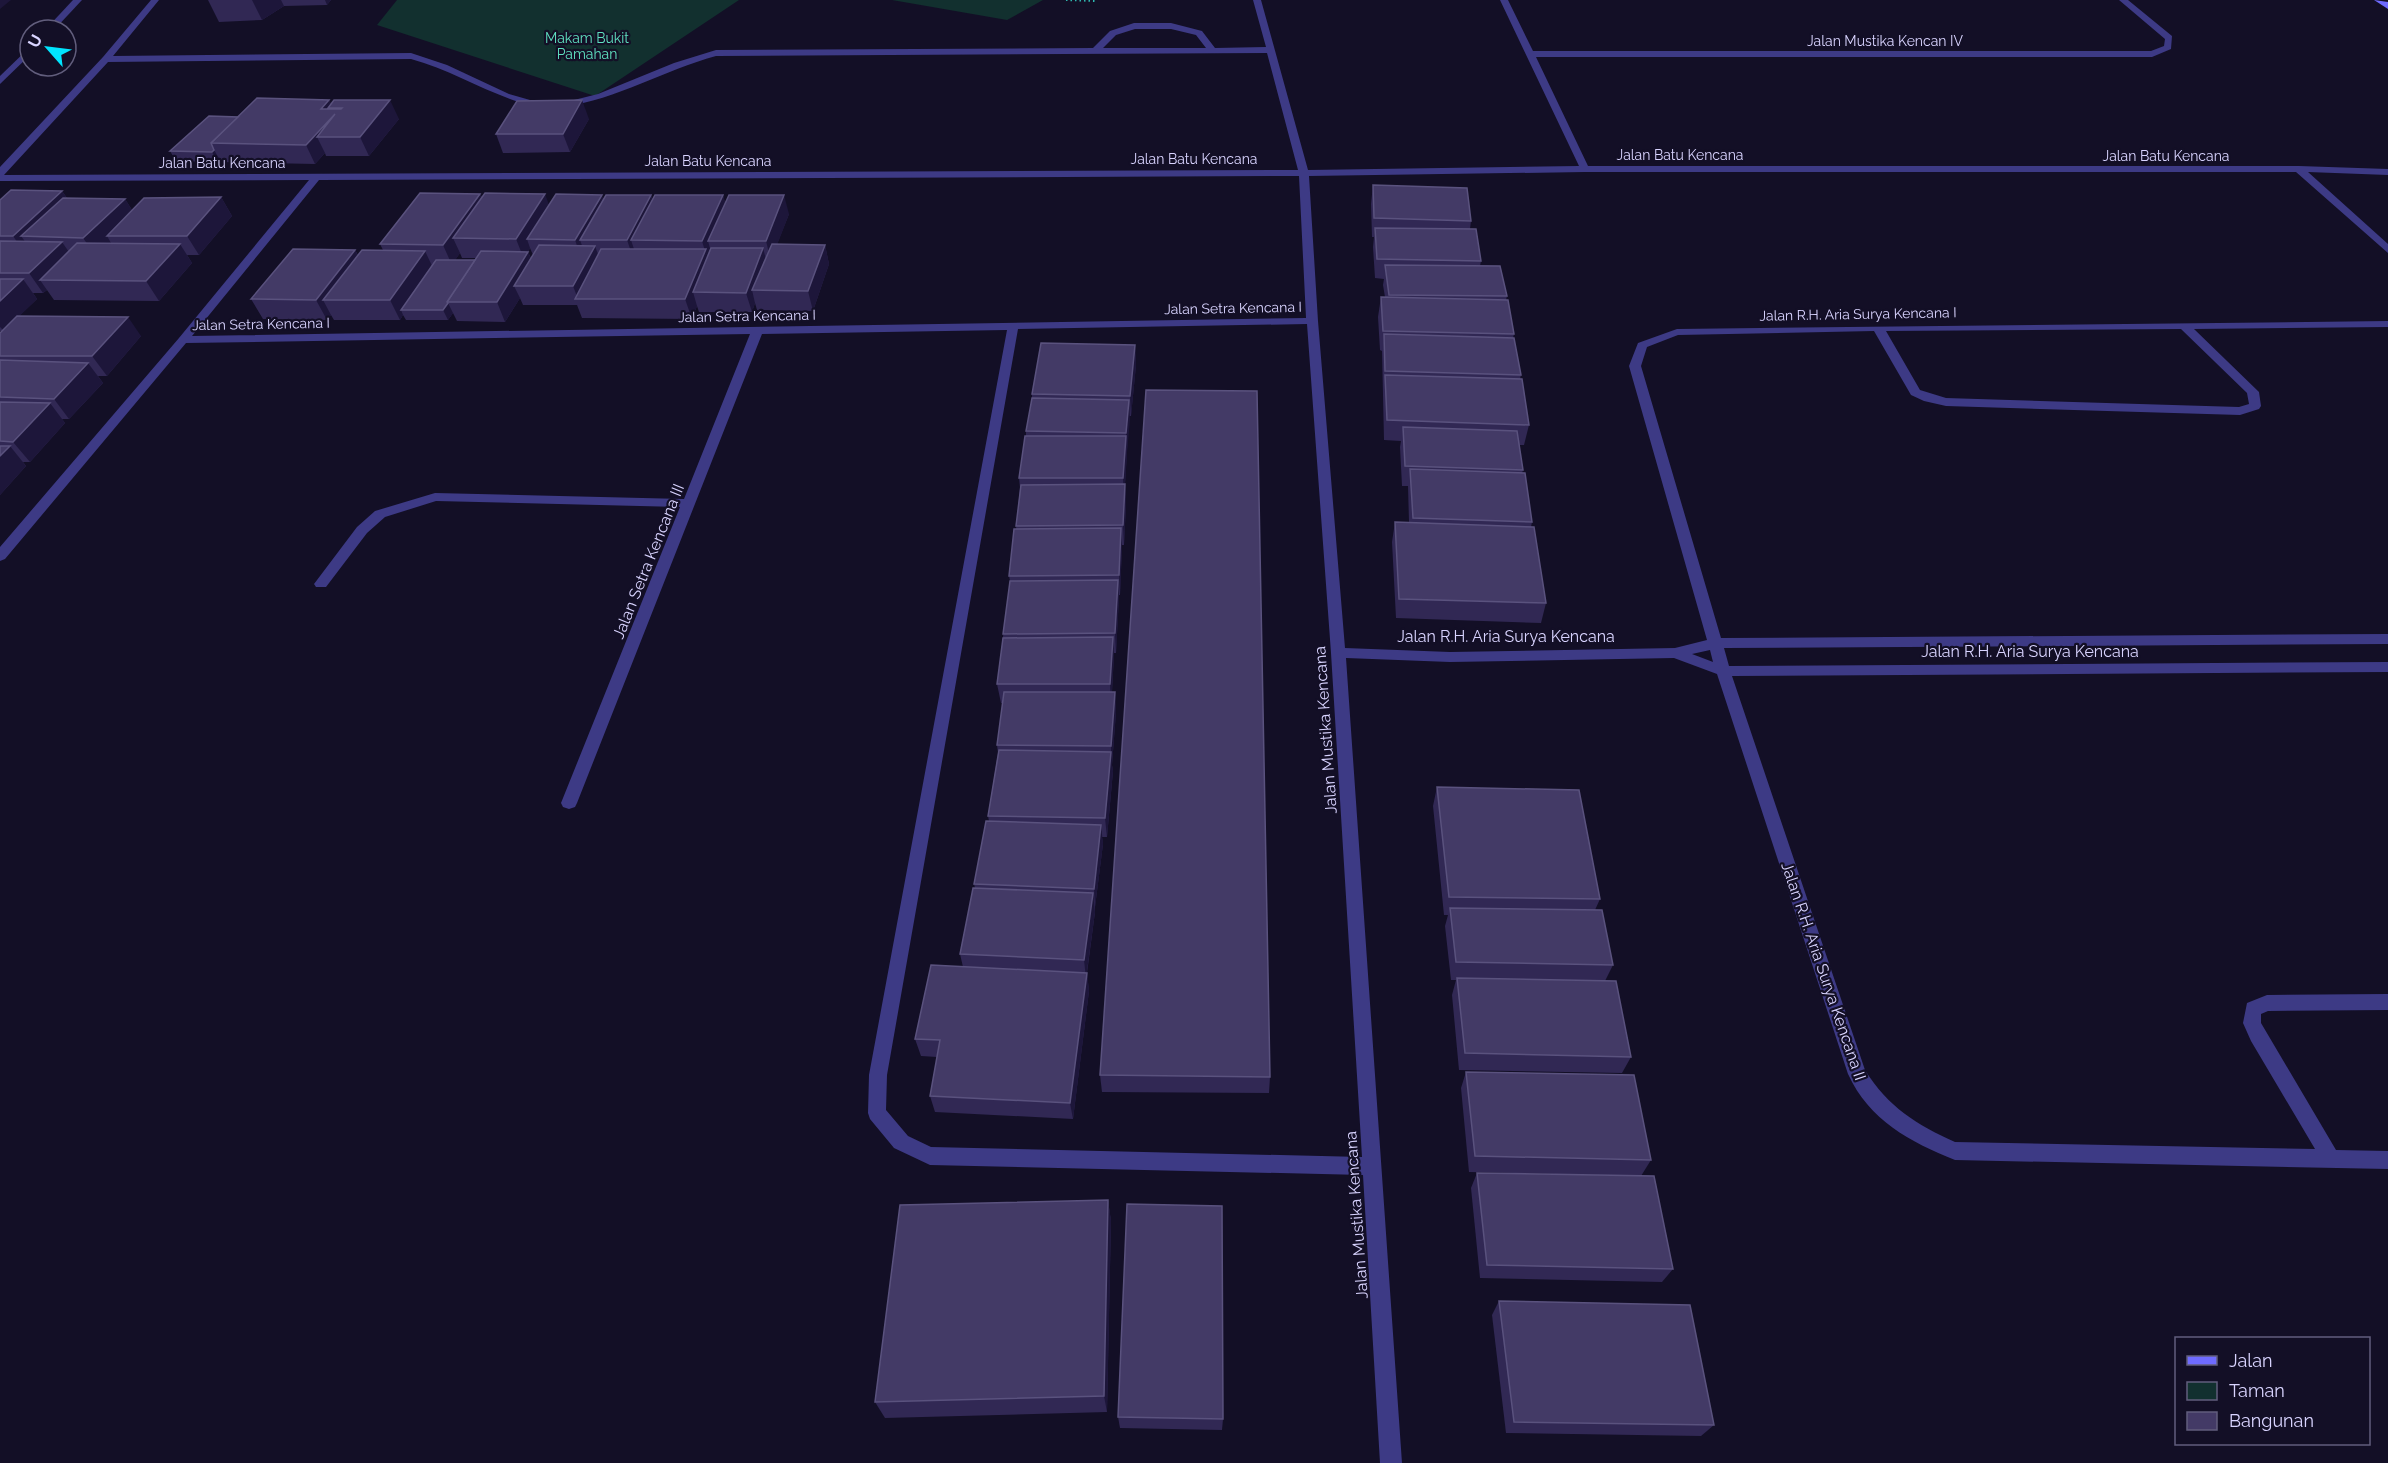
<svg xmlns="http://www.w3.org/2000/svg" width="2388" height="1463" font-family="Raleway,sans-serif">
<rect width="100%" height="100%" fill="#130f26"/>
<g fill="#12302f">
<path d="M397,0H739L595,96L377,25Z"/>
<path d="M892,0H1043L1007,20Z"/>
</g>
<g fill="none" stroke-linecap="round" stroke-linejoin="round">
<path stroke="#2fb8b0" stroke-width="2" stroke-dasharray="1.5 3" stroke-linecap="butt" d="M1066,0L1096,1"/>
<g fill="#3d3a85" fill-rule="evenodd">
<path d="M73,0H82L54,30H45Z"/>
<path d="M151,0H159L113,56L411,53L447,65L509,94L544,104L539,107C493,98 456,71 411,59L108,62L4,175L1298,170L1267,53L716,56C664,70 618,99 563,107L558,104L598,94L674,63L716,50L1093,48L1110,31L1134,23H1171L1202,31L1215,48L1266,47L1253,0H1261L1308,170L1579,166L1500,0H1508L1533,51H2151L2164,46L2165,39L2119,0H2128L2172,36L2171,49L2152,57H1536L1588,166H2299L2388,169V175L2308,172L2388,244V253L2296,172H1585L1309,176L1318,321L1345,648L1450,652L1675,648L1707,640L1629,366L1638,343L1677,329L2388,321V327L2194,329L2259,392L2261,406L2259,409L2240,415L1946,406L1924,401L1911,395L1874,331L1678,335L1647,347L1641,366L1721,638L2388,634V644L1724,648L1729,666L2388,662V672L1732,676L1865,1070C1888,1107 1917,1125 1955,1142L2315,1149L2251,1041L2243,1023L2247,1003L2267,995L2388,994V1010L2268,1011L2261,1014V1023L2336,1150L2388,1151V1169L1955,1160C1910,1142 1869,1120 1848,1074L1717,674L1674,658L1450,662L1346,658L1402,1463H1380L1363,1175L930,1165L894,1148L870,1119L868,1113L869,1075L1007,330L762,334L577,803L575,807L569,809L563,807L561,803L680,507L436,501L385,517L367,533L326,587H316L314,584L357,527L375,511L435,493L684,499L750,334L186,343L5,559L0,561V547L179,338L309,180L0,181V167L103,57ZM1135,29H1171L1196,35L1206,48H1103L1116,35ZM1299,176L1306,318L192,336L319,180ZM1307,324L1331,653L1362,1157L931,1147L908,1136L886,1110L887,1075L1018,329ZM2181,329L2247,393L2249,404L2239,407L1946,398L1920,390L1886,331ZM1710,650L1713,662L1692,654Z"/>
<path d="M30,47V55L0,84V76Z"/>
</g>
<path fill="#6f6bff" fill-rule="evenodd" d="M2374,0L2388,2V9Z"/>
</g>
<g fill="#312854" fill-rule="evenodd">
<path d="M208,0H331L327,5L284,6L262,20L219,22Z"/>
<path d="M329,100L331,104L399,119L369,156H326L325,153L315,164L221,162L220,160L217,162L176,161L170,151L238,117Z"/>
<path d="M589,119L570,152L503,153L496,134Z"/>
<path d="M1373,185L1471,221L1470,229L1481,261L1480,266L1507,296L1506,300L1514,334L1513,338L1521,375L1520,379L1529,425L1524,445H1519L1523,470L1522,473L1532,522L1531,527L1546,603L1541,623L1396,618L1392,542L1395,522H1409L1408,486H1402L1400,447L1401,441L1384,440L1382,351L1380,350L1378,317L1381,297H1385L1383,285L1384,279L1375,278L1373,247L1374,237H1372L1371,204Z"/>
<path d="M62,191L67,198L125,199L132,210L221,197L232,216L199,255H187L192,263L159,301L54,300L47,290L43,293H33L37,299L19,316L141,336L107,376H98L103,383L69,419H62L65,423L30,462H23L26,466L0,495V333L2,331H0V200Z"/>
<path d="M480,194L482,197L549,204L651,195L653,200L723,195L725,203L789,214L777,244L825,245L829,264L813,311L757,310L755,303L752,312H699L697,306L692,319L582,318L577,305H523L520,298L505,322L457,321L453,313L448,320H406L403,315L400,320H334L331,315L327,320L263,319L251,299L355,250L358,255L383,250L380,244ZM530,248L533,255L531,258L528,252ZM460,253L462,258H477L475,260H455Z"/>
<path d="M1135,345L1136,365L1131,416H1129L1125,484L1126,504L1124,545H1122L1120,595H1119L1116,653H1114L1112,692H1115L1116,712L1112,765L1113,771L1107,837H1102L1103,844L1095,907V912L1087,973L1089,991L1073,1119L935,1112L930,1096L937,1057L921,1056L915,1039L963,967L960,954L975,888L974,884L989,821L988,816L998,753L997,745L1003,703H1001L997,684L1010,581L1009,576L1016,529L1020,488L1019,478L1026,436V431L1032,398V394Z"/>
<path d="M1437,787L1600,899L1595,910L1613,965L1605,981L1631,1057L1622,1073L1459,1070L1452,995L1456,980H1451L1445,926L1448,915H1444L1433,806Z"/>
<path d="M1466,1072L1651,1160L1641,1176L1469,1172L1461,1088Z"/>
<path d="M1100,1075L1270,1077L1269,1093L1102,1092Z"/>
<path d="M1477,1173L1673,1269L1662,1282L1480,1278L1471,1188Z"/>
<path d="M1108,1200L1111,1221L1107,1412L885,1418L875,1402Z"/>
<path d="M1499,1301L1714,1425L1701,1436L1506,1433L1492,1315Z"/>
<path d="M1118,1417L1223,1419L1222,1430L1120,1428Z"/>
</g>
<g fill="#1d163a">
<path d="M0,0H11L0,9Z"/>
<path d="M252,0H281L284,6L262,20Z"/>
<path d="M325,0H331L327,5Z"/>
<path d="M329,100L333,108H328L332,117L317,137L325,153L315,164L306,145L321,109Z"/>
<path d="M390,100L399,119L369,156L360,137Z"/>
<path d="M582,100L589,119L570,152L563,134Z"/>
<path d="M214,150L220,160L217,162L212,152Z"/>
<path d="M62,191L75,210L21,236L32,251L27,256L13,236Z"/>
<path d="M480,194L488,213L453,238L460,253L452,265L443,245Z"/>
<path d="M545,194L552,213L527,239L530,248L524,259L516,239Z"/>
<path d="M602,195L608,214L580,240L585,254L582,260L575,240Z"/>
<path d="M651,195L657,214L631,240L636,255L634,260L627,240Z"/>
<path d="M723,195L728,214L708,241L711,252L693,292L697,306L692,319L685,299L705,251L702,241Z"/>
<path d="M784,195L789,214L771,261L766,241Z"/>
<path d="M221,197L232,216L199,255L187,236Z"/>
<path d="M125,199L137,218L107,236L111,243L97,257L83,238Z"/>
<path d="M62,242L76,262L40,280L47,290L43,293L29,273Z"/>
<path d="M180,244L192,263L159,301L146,281Z"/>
<path d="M825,245L829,264L813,311L808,291Z"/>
<path d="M595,246L602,265L578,299L573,286Z"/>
<path d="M763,248L768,267L752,290L755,303L752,312L746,293Z"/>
<path d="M355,250L365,270L323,300L331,315L327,320L316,300Z"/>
<path d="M425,251L434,270L401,310L403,315L400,320L390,300Z"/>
<path d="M528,252L536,271L514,286L520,298L505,322L497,302Z"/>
<path d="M23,279L37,299L4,331L0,327V301Z"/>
<path d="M448,303L453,313L448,320L443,310Z"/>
<path d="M128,317L141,336L107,376L92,356Z"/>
<path d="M1135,345L1136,365L1131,416L1130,396Z"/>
<path d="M88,363L103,383L69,419L54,399Z"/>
<path d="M1129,400L1130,420L1127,453L1126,433Z"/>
<path d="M50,403L65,423L30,462L13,442Z"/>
<path d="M1126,436L1127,456L1124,499L1123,478Z"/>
<path d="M10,446L26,466L0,495V456Z"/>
<path d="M1125,484L1126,504L1124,545L1123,525Z"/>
<path d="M1121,528L1122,548L1120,595L1119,575Z"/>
<path d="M1118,580L1119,600L1116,653L1115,633Z"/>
<path d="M1113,637L1114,657L1111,704L1110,684Z"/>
<path d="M1115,692L1116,712L1112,765L1113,771L1107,837L1105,818L1111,752V746Z"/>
<path d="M1101,825L1103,844L1095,907L1094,889Z"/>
<path d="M1093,893L1095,912L1086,978L1084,960Z"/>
<path d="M1087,973L1089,991L1073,1119L1070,1103Z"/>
<path d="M1108,1200L1111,1221L1107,1412L1104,1396Z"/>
</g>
<g fill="#433a66" stroke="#5a527e" stroke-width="1.5">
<path d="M257,98L329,100L321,109H341L342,108H328L334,100H390L360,137H317L335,114L306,145L211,143Z"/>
<path d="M582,100L563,134H496L517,101Z"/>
<path d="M209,116L238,117L211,143L214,150L212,152L170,151Z"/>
<path d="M1373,185L1467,188L1471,221L1374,218Z"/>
<path d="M11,190L62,191L13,236H0V200Z"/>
<path d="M420,193L480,194L443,245L380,244Z"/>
<path d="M485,193L545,194L516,239L453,238Z"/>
<path d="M556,194L602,195L575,240L527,239Z"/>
<path d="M606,195H651L627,240H580Z"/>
<path d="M655,195H723L702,241L631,240Z"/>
<path d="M729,195H784L766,241H708Z"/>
<path d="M221,197L187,236H107L144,198Z"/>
<path d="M63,198L125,199L83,238L21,236Z"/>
<path d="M1375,228L1476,229L1481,261L1377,259Z"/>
<path d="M0,241L62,242L29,273H0Z"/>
<path d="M77,243L180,244L146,281L40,280Z"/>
<path d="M772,244L825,245L808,291L752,290Z"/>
<path d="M539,245L595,246L573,286H514Z"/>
<path d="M711,248H763L746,293L693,292Z"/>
<path d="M293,249L355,250L316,300L251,299Z"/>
<path d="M601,249H706L685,299H575Z"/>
<path d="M362,250L425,251L390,300H323Z"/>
<path d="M481,251L528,252L497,302H447Z"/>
<path d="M436,260H475L447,302L448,303L443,310H401Z"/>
<path d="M1385,265L1500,266L1507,296L1389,295Z"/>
<path d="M0,279H23L0,301Z"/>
<path d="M1381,297L1508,300L1514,334L1383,331Z"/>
<path d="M17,316L128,317L92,356H0V333Z"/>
<path d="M1384,334L1514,338L1521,375L1385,371Z"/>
<path d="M1041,343L1135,345L1130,396L1032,394Z"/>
<path d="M0,360L88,363L54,399L0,397Z"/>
<path d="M1385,375L1522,379L1529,425L1387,420Z"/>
<path d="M1146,390L1257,391L1270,1077L1100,1075Z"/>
<path d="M1032,398L1129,400L1126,433L1026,431Z"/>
<path d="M0,402L50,403L13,442L0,441Z"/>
<path d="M1403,427L1517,431L1523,470L1405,466Z"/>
<path d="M1025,436H1126L1123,478H1019Z"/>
<path d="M0,446H10L0,456Z"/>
<path d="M1410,469L1525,473L1532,522L1413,518Z"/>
<path d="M1125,484L1123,525L1016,526L1021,485Z"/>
<path d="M1395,522L1534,527L1546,603L1399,599Z"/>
<path d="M1121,528L1119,575L1009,576L1014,529Z"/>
<path d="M1118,580L1115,633L1003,634L1010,581Z"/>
<path d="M1113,637L1110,684H997L1003,638Z"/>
<path d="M1004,692H1115L1111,746L997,745Z"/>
<path d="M999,750L1111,752L1105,818L988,816Z"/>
<path d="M1437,787L1579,790L1600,899L1449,897Z"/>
<path d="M986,821L1101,825L1094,889L974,884Z"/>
<path d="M973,888L1093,893L1084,960L960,954Z"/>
<path d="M1450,908L1602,910L1613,965L1456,962Z"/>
<path d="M931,965L1087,973L1070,1103L930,1096L940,1040L915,1039Z"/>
<path d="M1457,978L1616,981L1631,1057L1465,1053Z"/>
<path d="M1466,1072L1634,1075L1651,1160L1475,1156Z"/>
<path d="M1477,1173L1654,1176L1673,1269L1487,1265Z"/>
<path d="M1108,1200L1104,1396L875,1402L900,1205Z"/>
<path d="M1127,1204L1222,1206L1223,1419L1118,1417Z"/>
<path d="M1499,1301L1690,1305L1714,1425L1514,1422Z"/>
</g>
<g text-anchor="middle" stroke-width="4.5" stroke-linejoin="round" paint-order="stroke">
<g font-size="14" fill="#5fe0c0" stroke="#130f26">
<text x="587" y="43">Makam Bukit<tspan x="587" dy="16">Pamahan</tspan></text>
</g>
<g font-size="14" fill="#d9d4ff" stroke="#130f26">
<text x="1885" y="46">Jalan Mustika Kencan IV</text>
<text x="1680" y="160">Jalan Batu Kencana</text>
<text x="2166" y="161">Jalan Batu Kencana</text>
<text x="1194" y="164">Jalan Batu Kencana</text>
<text x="708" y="166">Jalan Batu Kencana</text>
<text x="222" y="168">Jalan Batu Kencana</text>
<text transform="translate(1233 308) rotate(-1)" y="5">Jalan Setra Kencana I</text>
<text transform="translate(1858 314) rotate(-1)" y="5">Jalan R.H. Aria Surya Kencana I</text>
<text transform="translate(747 316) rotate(-1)" y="5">Jalan Setra Kencana I</text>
<text transform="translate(261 324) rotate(-1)" y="5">Jalan Setra Kencana I</text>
</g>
<g font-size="16" fill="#d9d4ff" stroke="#130f26">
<text transform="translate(648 561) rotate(-68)" y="6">Jalan Setra Kencana III</text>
<text x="1506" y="642">Jalan R.H. Aria Surya Kencana</text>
<text x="2030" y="657">Jalan R.H. Aria Surya Kencana</text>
<text transform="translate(1325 730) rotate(-94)" y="6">Jalan Mustika Kencana</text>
<text transform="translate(1824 971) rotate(71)" y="6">Jalan R.H. Aria Surya Kencana II</text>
<text transform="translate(1356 1215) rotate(-94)" y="6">Jalan Mustika Kencana</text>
</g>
</g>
<rect x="2175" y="1337" width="195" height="108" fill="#130f26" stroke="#625e7d" stroke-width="1.5"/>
<rect x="2187" y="1356" width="30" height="9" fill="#6f6bff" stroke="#625e7d" stroke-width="1.5"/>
<text x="2229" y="1367" font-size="18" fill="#d9d4ff">Jalan</text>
<rect x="2187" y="1382" width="30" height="18" fill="#12302f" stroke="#625e7d" stroke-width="1.5"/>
<text x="2229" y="1397" font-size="18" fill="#d9d4ff">Taman</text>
<rect x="2187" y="1412" width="30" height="18" fill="#433a66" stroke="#625e7d" stroke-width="1.5"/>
<text x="2229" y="1427" font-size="18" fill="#d9d4ff">Bangunan</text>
<g transform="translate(48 48) rotate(298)"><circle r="28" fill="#130f26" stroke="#625e7d" stroke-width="1.5"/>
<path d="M0-4.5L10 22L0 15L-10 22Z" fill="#00e5ff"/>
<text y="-9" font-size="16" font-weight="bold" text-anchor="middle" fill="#d9d4ff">U</text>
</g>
</svg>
